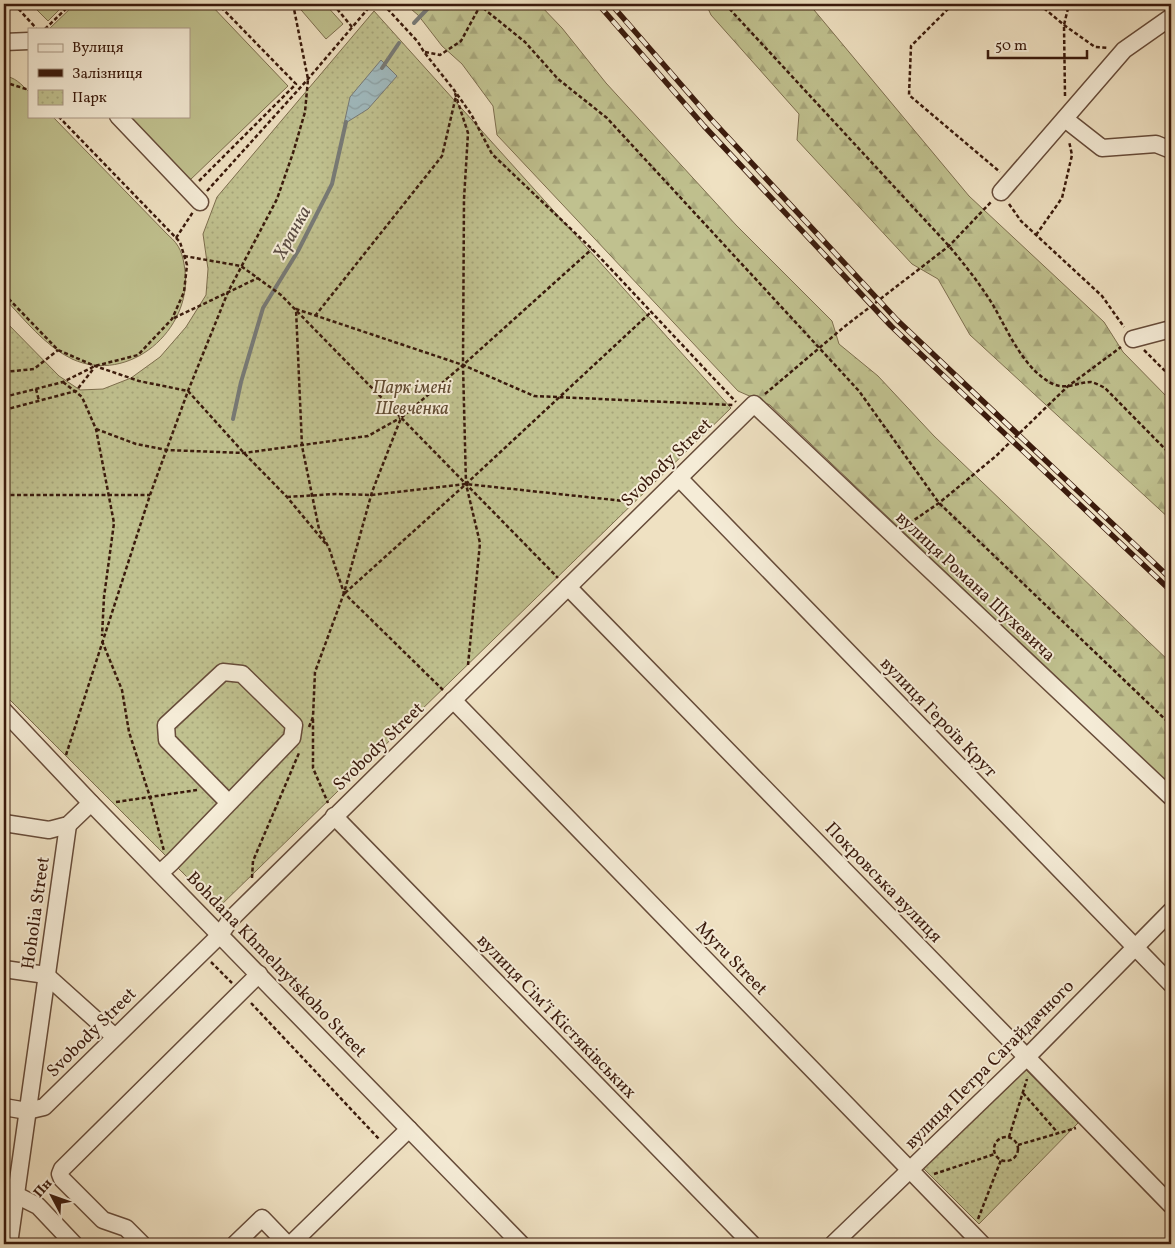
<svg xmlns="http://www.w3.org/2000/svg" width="1175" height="1248" font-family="Vollkorn,serif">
<defs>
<pattern id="forest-firs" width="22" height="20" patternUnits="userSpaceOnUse" patternTransform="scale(1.25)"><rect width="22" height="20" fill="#c0c18f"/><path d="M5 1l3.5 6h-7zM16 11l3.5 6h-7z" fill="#a6a57a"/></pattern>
<pattern id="park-dots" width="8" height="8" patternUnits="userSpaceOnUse" patternTransform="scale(1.25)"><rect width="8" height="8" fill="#c0c18f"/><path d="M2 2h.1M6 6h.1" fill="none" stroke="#a6a57a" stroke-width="1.8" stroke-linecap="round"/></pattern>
<pattern id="water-waves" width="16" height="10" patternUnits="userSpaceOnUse" patternTransform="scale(1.25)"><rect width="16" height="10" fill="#a0babf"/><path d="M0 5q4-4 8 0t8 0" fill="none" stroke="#8b9fa3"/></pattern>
</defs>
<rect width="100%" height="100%" fill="#efe1c2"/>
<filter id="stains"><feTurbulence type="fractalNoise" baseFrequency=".004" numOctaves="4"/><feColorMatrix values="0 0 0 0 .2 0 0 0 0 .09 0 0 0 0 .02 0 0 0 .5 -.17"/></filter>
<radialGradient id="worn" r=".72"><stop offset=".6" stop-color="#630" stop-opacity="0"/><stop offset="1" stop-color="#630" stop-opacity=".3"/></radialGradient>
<g fill="url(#forest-firs)" stroke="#7d6e4e">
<path d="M405,4H539L562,28L606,83L736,225L832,321L839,344L878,376L934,436L1171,663V786L770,405L738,391L497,135L493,106L462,64L442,46L418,15Z"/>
<path d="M706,4H809L969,196L1104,322L1123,352L1171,401V520L970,335L938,279L912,264L797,140L799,114L711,15Z"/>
</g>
<g fill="url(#park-dots)" stroke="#7d6e4e">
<path d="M374,11L731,408L218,908L4,694V320L59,376L80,390L103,389L131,378L160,357L186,327L206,295L208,269L203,234L217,197Z"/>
<path d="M1026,1070L1078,1123L979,1224L923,1168Z"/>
</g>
<g fill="#c0c18f" stroke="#7d6e4e">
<path d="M31,4H65L48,21Z"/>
<path d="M75,4H210L288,86L189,181L128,116H189V29H49Z"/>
<path d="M296,4H325L343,24L326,39Z"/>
<path d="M4,76C15,77 21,84 29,92V116H52L168,235C180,245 183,254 185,271C192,330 129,385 72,359C45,346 24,319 4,298Z"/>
</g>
<path fill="url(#water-waves)" stroke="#777a77" d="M381,60L397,76L368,109L344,124L350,97Z"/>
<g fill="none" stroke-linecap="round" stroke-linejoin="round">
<g stroke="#777a77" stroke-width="4">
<path d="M414,23L432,4"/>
<path d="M382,68L399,43"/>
<path d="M233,419L241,382L263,308L298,251L332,184L346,122"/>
</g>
<defs>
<g id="minor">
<path d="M4,42L29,41"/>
<path d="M118,116L200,202"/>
<path d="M1065,119L1102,148L1156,144L1171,150"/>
<path d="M1001,192L1124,50L1171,17"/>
<path d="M1133,339L1171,329"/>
<path d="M679,478L1171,984"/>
<path d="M568,587L1171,1205"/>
<path d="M453,700L982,1244"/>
<path d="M4,711L91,803L521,1244"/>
<path d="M334,816L752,1244"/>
<path d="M4,823L49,830L68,825L91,803"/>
<path d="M160,873L172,862L292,738L294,725L242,674L223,672L166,725L167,740L229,803"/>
<path d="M4,969L46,975L115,1037"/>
<path d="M4,1107L27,1111L44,1107L220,935L230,920L754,404L1171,797"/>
<path d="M16,1195L38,1206L74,1244"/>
<path d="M9,1244L68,825"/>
<path d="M142,1244L126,1228L103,1220L62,1179L60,1174L62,1169L259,974"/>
<path d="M235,1244L262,1218L287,1244"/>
<path d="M291,1244L409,1129"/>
<path d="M833,1244L1027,1057L1171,911"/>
</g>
</defs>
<use href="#minor" stroke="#674c3a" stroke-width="19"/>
<g stroke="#3a1a0c" stroke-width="2.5" stroke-dasharray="4 2.5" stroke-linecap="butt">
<path d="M14,4L36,28"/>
<path d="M333,4L352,27"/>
<path d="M383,4L418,42L424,52L454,90L471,114L492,154L592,249L736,402"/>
<path d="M478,4L525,42L558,79L607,118L859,391L939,503L1171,725"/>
<path d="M725,4L949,246C965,265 980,284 993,305C1008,331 1024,370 1053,384C1067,390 1078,382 1091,382C1096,383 1101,386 1105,388L1171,455"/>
<path d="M953,4L911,46L909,95L1000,172"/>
<path d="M1039,4L1064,25L1095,47L1108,48"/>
<path d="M45,29L71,4"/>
<path d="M425,52L440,55L461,41L480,6"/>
<path d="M4,82L29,90"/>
<path d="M1065,96L1064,25L1069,4"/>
<path d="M199,181L296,84L218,4"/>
<path d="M207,191L308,79L372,4"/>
<path d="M1009,204L1021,221L1102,296L1124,327"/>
<path d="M1036,235L1062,198L1072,155L1069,141"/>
<path d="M176,238L193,212"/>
<path d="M184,256L241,266L281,295L558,578"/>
<path d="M4,294L58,350L95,366L139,381L188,391L244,453L287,497L326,544"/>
<path d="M315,316L442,156L456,96"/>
<path d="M174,318L258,278"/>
<path d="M1144,350L1171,377"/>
<path d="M4,372L34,369L58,350"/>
<path d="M63,382L82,397L96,429L114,523L104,597L102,636"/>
<path d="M36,389L39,401"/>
<path d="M765,394L844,327L949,246L991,202"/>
<path d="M4,397L63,382L95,366L138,355L172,319L184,292L187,265L180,242L58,116"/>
<path d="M4,410L76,391L94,368"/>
<path d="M96,429L136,444L167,450L244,453L368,436L400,418"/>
<path d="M4,495H150"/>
<path d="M287,497L336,494L372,495L466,484L633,502"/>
<path d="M904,527L939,503L996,456L1067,387L1121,347"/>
<path d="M345,593L466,484L651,312"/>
<path d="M102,641L122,690L129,732L150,797L164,851"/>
<path d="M468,665L480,543L466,484L463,365L592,249"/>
<path d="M443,690L344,593L329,548L319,529L302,446L296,309L463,365L534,396L733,405"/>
<path d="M313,719V768L328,803"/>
<path d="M309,727L313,717L315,672L344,593L372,492L401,418L463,365L464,199L468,133L454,90"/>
<path d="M66,755L150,495L188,391L228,292L277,199L293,153L305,112L308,79L293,4"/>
<path d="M116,802L197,790"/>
<path d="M252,878L253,861L299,753"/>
<path d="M211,962L232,983"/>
<path d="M251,1003L379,1139"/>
<path d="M1023,1093L1058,1133"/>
<circle cx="1006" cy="1149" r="12"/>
<path d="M1009,1137L1027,1079"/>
<path d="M1018,1145L1076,1128"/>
<path d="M934,1174L995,1154"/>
<path d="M978,1219L1001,1160"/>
</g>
<use href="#minor" stroke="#f5ecd7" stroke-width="16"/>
<defs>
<g id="rail">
<path d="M598,4L704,126L891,326L1171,591"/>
<path d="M611,4L711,119L897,320L1171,579"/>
</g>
</defs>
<use href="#rail" stroke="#3a1a0c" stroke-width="5.5"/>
<use href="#rail" stroke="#f5ecd7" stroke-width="4" stroke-dasharray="11" stroke-linecap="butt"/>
</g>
<g text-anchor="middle" stroke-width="4" stroke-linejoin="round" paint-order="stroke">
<g font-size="18" font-style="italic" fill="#624c33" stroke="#f5ecd7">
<text x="412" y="393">Парк імені<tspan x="412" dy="21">Шевченка</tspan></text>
</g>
<g font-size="18" fill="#3a1a0c" stroke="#f5ecd7">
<text transform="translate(666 462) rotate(-44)" y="6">Svobody Street</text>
<text transform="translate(976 586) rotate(43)" y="6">вулиця Романа Шухевича</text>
<text transform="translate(939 717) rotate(46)" y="6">вулиця Героїв Крут</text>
<text transform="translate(378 746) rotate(-44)" y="6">Svobody Street</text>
<text transform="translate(884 882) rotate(46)" y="6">Покровська вулиця</text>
<text transform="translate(35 913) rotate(-82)" y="6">Hoholia Street</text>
<text transform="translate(732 958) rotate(46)" y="6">Myru Street</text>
<text transform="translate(277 964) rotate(46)" y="6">Bohdana Khmelnytskoho Street</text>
<text transform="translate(557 1016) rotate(46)" y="6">вулиця Сімʼї Кістяківських</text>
<text transform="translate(91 1032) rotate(-45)" y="6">Svobody Street</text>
<text transform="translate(989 1064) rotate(-45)" y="6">вулиця Петра Сагайдачного</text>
</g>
<g font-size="19" font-style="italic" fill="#594a42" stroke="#f5ecd7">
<text transform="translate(291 232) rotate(-61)" y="7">Хранка</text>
</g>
</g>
<rect width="1175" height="1248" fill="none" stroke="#efe1c2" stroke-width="20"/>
<rect x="5" y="5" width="1165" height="1238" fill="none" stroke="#3a1a0c" stroke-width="2.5"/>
<rect x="10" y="10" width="1155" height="1228" fill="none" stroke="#3a1a0c"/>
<rect x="28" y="28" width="162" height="90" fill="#f5ecd7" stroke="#aa9886"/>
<rect x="38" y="44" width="25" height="8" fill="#f5ecd7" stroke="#aa9886"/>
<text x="72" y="52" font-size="15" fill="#3a1a0c">Вулиця</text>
<rect x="38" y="69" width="25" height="8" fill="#3a1a0c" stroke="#aa9886"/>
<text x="72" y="78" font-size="15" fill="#3a1a0c">Залізниця</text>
<rect x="38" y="90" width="25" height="15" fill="url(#park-dots)" stroke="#aa9886"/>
<text x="72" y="102" font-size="15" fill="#3a1a0c">Парк</text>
<g transform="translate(52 1196) rotate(311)" stroke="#f5ecd7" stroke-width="4" paint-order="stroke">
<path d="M0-4L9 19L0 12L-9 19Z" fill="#3a1a0c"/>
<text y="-8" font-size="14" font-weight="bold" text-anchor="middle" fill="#3a1a0c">Пн</text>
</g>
<path d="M988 50v8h99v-8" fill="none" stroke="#3a1a0c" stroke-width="2.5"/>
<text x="995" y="50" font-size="15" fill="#3a1a0c" stroke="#f5ecd7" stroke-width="4" paint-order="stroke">50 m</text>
<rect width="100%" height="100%" filter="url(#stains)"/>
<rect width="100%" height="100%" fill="url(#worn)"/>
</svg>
